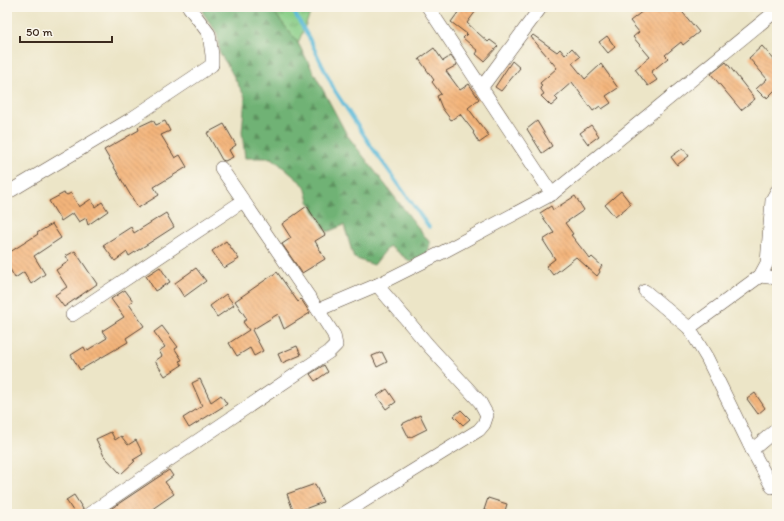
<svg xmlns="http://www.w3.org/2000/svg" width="784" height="521" font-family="Itim,sans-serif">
<defs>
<pattern id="grass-tufts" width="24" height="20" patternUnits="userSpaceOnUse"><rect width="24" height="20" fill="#8bcf89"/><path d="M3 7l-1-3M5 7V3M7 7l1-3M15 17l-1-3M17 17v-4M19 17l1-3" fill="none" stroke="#73a86f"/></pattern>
<pattern id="forest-firs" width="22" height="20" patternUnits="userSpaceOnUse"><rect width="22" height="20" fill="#70b275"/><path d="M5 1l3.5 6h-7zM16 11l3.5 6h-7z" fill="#5d915f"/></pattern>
<pattern id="building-back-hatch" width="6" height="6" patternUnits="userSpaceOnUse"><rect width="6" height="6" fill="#f4b57c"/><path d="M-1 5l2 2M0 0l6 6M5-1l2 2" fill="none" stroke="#c79365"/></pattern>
</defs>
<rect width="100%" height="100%" fill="#fbf7ec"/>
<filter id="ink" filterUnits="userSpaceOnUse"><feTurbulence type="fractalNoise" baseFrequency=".025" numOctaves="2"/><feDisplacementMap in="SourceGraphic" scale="8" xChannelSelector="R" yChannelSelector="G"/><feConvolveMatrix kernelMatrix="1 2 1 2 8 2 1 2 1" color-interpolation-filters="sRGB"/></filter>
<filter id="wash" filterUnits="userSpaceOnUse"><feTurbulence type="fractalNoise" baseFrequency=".012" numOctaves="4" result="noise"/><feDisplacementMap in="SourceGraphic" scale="16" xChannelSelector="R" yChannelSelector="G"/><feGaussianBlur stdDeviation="0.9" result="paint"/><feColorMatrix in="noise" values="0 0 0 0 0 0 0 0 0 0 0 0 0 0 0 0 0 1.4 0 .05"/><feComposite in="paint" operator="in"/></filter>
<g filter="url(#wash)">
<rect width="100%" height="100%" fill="#ece5c7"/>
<path fill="url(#grass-tufts)" stroke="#637c54" d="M270,7H313L298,43Z"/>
<path fill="url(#forest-firs)" stroke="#566e4a" d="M204,7H270L298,43L347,135L430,243L428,252L411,262L389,246L374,265L354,258L344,225L327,232L309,201L305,186L272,158H245L242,132L245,97L227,64L220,54L217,33L203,13Z"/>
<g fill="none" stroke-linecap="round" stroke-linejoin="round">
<path stroke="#5bbad9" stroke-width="3.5" d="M291,7L309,38L335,91L373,149L429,227"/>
</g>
<g id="blocks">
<g fill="url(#building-back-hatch)">
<path d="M462,7H479L467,23L488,42L490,40L498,46L484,61L476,54L478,51L463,38L467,34L451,22Z"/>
<path d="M648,7H678L699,32L683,45L681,42L665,55L668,58L651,72L657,80L648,86L635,69L650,57L633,37L639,32L630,21Z"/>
<path d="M533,35L557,52L560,49L565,55L572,48L580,57L572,63L585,79L601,64L618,88L606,96L611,103L602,109L600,106L593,111L572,82L555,97L558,100L551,106L541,96L544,94L540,88L542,86L540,83L557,68L531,37Z"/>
<path d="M607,36L615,47L608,53L599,42Z"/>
<path d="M762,46L777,63V90L776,89L767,98L766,96L764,97L756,89L767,79L749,58Z"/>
<path d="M434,48L443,61L451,56L457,65L446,71L460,90L469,84L479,99L468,108L489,136L479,143L473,133L474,132L460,114L451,120L442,108L437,96L441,94L432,82L434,80L419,59Z"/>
<path d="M512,61L520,68L501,91L495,87Z"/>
<path d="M726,62L755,99L741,110L711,74Z"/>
<path d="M153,120L156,125L165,121L170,131L161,135L175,158L180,155L187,167L154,187L159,195L138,208L104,150L139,130L138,127Z"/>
<path d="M537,121L552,146L542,153L527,129Z"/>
<path d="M224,124L236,145L229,150L233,157L225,161L222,160L207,133Z"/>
<path d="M591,125L599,136L588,144L580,133Z"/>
<path d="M683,148L689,156L677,165L671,157Z"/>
<path d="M621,191L631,204L615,217L605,205Z"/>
<path d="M64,193L67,195L71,193L79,207L91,199L95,207L102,202L108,211L88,225L86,218L79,222L73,213L61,221L49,201Z"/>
<path d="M575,196L584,210L565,223L573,234L571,235L590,259L592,257L602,266L599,270L600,272L597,276L576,257L553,275L546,266L555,259L543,240L554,233L540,213L551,206L553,210Z"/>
<path d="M307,206L325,235L315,241L325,259L302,273L282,244L291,238L282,224Z"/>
<path d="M166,213L174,227L129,256L127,252L115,261L103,245L131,227L134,233Z"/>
<path d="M52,224L61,238L34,256L45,274L31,284L24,272L15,278L7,264V254L38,234L37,233Z"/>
<path d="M226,241L239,259L224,268L212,251Z"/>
<path d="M75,251L97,284L64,307L55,295L67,287L56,270L69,261L66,256Z"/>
<path d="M160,267L170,282L155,291L146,276Z"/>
<path d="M196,268L206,281L184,297L175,283Z"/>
<path d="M277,272L298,302L301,299L310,313L284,329L278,314L252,330L263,351L254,356L250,348L237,356L229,343L249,330L243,322L247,319L235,301Z"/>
<path d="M125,290L133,301L129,304L144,326L126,338L128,342L80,370L71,355L84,347L86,351L107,338L102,331L124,317L111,299Z"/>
<path d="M226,294L234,305L217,317L210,306Z"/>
<path d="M162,326L178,347L175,349L182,360L179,361L182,365L165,376L155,361L162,356L159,351L165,347L154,332Z"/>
<path d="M297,346L301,355L282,363L278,354Z"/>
<path d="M382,352L387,362L377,367L372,356Z"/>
<path d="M324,365L328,372L315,381L310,374Z"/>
<path d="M200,379L211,402L221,395L227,404L189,428L183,418L202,406L192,383Z"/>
<path d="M387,389L396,402L386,409L377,396Z"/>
<path d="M755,393L765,408L758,414L747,399Z"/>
<path d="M461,410L470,419L463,425L454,416Z"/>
<path d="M420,415L427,429L409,438L402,424Z"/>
<path d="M111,432L115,440L121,436L128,445L136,440L143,454L133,460L135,461L121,474L104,456L96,439Z"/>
<path d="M169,470L173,476L165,482L174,494L145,514H103Z"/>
<path d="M315,484L323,502L294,513L287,494Z"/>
<path d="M74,495L83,509L81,514H75L66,500Z"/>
<path d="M488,498L507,504L504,514H497L484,510Z"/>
</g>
</g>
</g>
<g filter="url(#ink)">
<use href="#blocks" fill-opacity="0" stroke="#564637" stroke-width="1"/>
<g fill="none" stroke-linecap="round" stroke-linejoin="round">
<defs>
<g id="minor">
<path d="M428,7L552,194"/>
<path d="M482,87L541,7"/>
<path d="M7,193L131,119L212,65V55L209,34L189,7"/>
<path d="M760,276L777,278"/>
<path d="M645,291L689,328L707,358L752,450L772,487"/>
<path d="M318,310L377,285L441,253L552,194L777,10"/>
<path d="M72,315L243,201"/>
<path d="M689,328L760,276L767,263L772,200L777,191"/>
<path d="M752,450L777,429"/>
<path d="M89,514L329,352L336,345L334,335L318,310L221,168"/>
<path d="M343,514L479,430L484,424L487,415L480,402L429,346L377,285"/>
</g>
</defs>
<use href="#minor" stroke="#564637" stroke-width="14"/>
<use href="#minor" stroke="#fff" stroke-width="13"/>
</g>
</g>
<rect width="784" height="521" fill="none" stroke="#fbf7ec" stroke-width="24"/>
<path d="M20 36v6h92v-6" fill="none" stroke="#3b2a1e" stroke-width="2"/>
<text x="26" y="36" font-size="12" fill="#3b2a1e" stroke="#fbf7ec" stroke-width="3" paint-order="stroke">50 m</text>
</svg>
